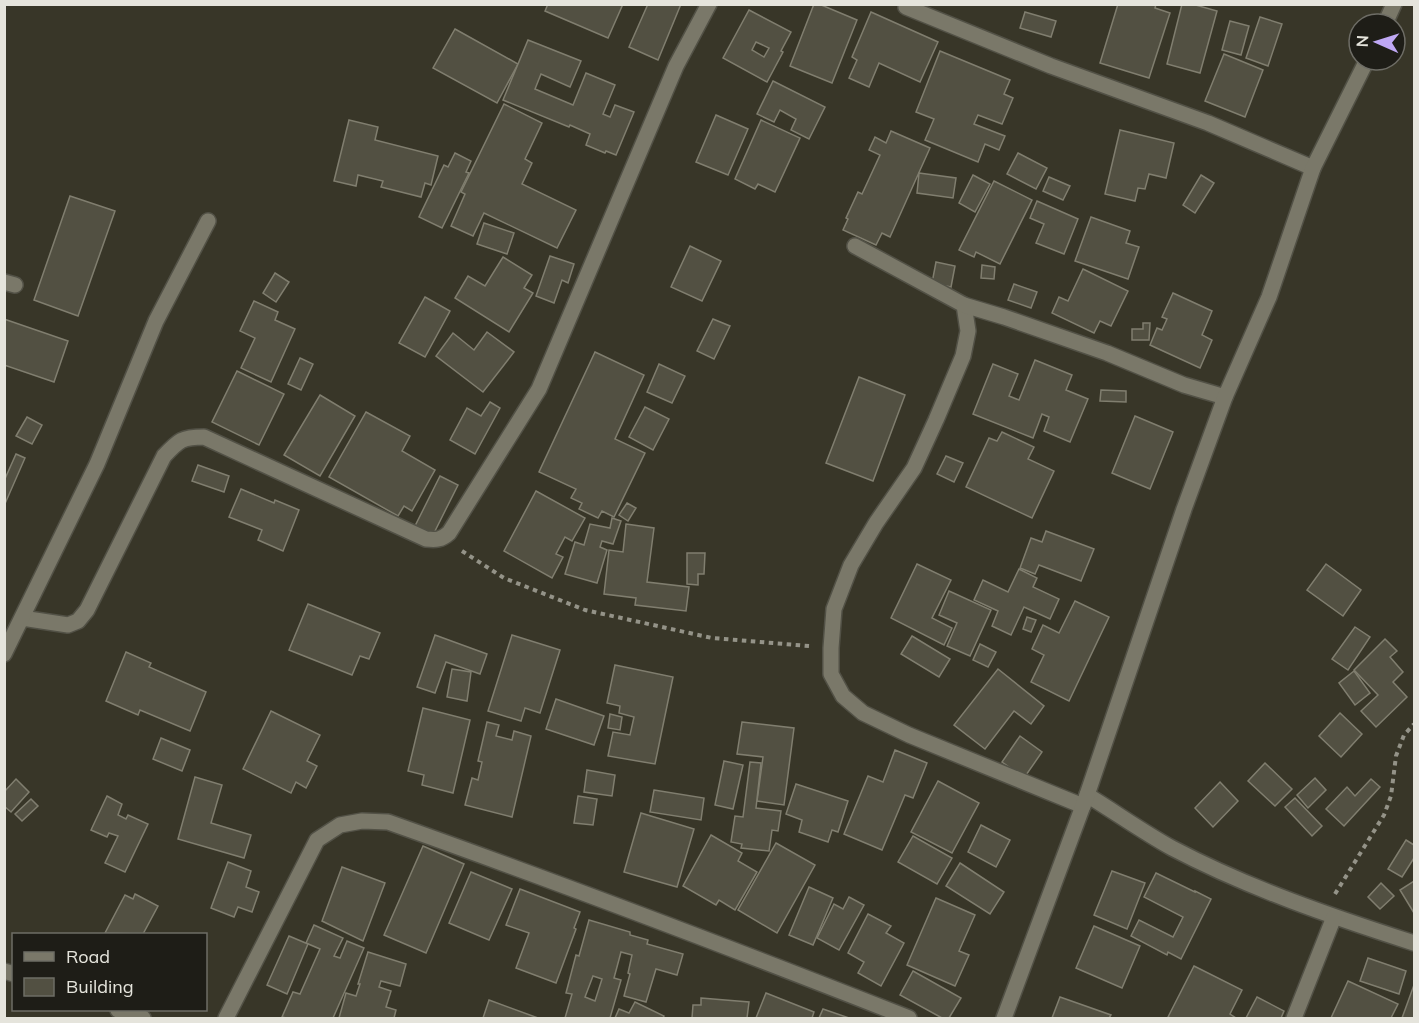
<svg xmlns="http://www.w3.org/2000/svg" width="1419" height="1023" font-family="Mulish,sans-serif">
<rect width="100%" height="100%" fill="#383628"/>
<g fill="#525042" stroke="#807e6f" stroke-width="1.5" fill-rule="evenodd">
<path d="M548,4H623L608,38L545,11Z"/>
<path d="M648,4H681L658,60L629,47Z"/>
<path d="M814,4H819L857,20L832,83L790,66Z"/>
<path d="M1118,4H1156L1155,8L1170,13L1149,78L1100,63Z"/>
<path d="M1182,4H1192L1217,11L1200,73L1167,64Z"/>
<path d="M749,10L791,32L781,51L783,52L767,82L723,58ZM756,42L769,48L764,57L752,50Z"/>
<path d="M871,12L938,42L920,82L879,63L869,87L849,78L857,60L852,57Z"/>
<path d="M1025,12L1056,21L1051,37L1020,28Z"/>
<path d="M1260,17L1282,24L1268,66L1246,58Z"/>
<path d="M1230,21L1249,26L1241,55L1222,50Z"/>
<path d="M455,29L518,64L497,103L433,68Z"/>
<path d="M528,40L581,61L570,87L541,74L535,89L573,105L586,73L615,85L603,114L610,117L615,105L634,112L616,155L606,151L605,153L586,145L590,134L570,125L569,127L503,100Z"/>
<path d="M940,51L1010,80L1004,94L1013,98L1002,124L978,115L974,124L1005,136L999,150L985,144L978,162L925,140L934,119L916,112Z"/>
<path d="M1224,54L1263,70L1245,117L1205,101Z"/>
<path d="M773,81L825,107L809,139L791,130L796,119L780,110L774,122L757,114Z"/>
<path d="M504,104L542,123L525,159L532,163L522,184L576,210L557,248L484,213L473,236L451,226L465,194L461,192Z"/>
<path d="M716,115L748,129L728,175L696,162Z"/>
<path d="M349,120L378,127L375,140L438,156L431,185L425,183L421,197L381,187L383,181L358,175L356,186L334,181Z"/>
<path d="M761,120L800,138L775,192L758,184L755,189L735,179Z"/>
<path d="M1120,130L1174,143L1166,178L1149,174L1145,189L1138,188L1135,201L1105,194Z"/>
<path d="M891,131L930,148L890,237L882,233L876,245L843,230L848,219L846,218L858,192L862,194L880,155L869,150L875,137L886,143Z"/>
<path d="M455,153L471,161L466,172L469,173L442,228L419,217L444,165L448,167Z"/>
<path d="M1018,153L1047,168L1036,189L1007,174Z"/>
<path d="M919,173L956,178L953,198L917,193Z"/>
<path d="M973,175L990,184L975,212L959,203Z"/>
<path d="M1201,175L1214,183L1195,213L1183,205Z"/>
<path d="M1049,177L1070,186L1063,200L1043,191Z"/>
<path d="M994,181L1032,200L1000,264L976,252L974,257L959,250Z"/>
<path d="M70,196L115,211L78,316L34,300Z"/>
<path d="M1037,201L1078,219L1064,254L1036,243L1044,224L1030,218Z"/>
<path d="M1091,217L1130,231L1126,243L1139,247L1128,279L1075,261Z"/>
<path d="M484,223L514,233L507,254L477,244Z"/>
<path d="M690,246L721,261L702,301L671,287Z"/>
<path d="M550,256L574,264L568,283L562,280L554,303L536,296Z"/>
<path d="M503,257L532,275L524,288L533,293L509,332L455,298L468,276L485,286Z"/>
<path d="M936,262L955,266L951,287L932,283Z"/>
<path d="M982,265L995,267L994,279L981,278Z"/>
<path d="M1083,269L1128,291L1111,326L1100,321L1094,333L1052,313L1059,297L1068,301Z"/>
<path d="M275,273L289,282L276,302L263,293Z"/>
<path d="M1014,284L1037,292L1031,308L1008,300Z"/>
<path d="M1173,293L1212,311L1202,335L1212,340L1200,368L1150,345L1157,328L1162,330L1167,319L1162,317Z"/>
<path d="M425,297L450,311L425,357L399,343Z"/>
<path d="M254,301L278,312L275,320L295,329L271,382L241,368L255,338L240,331Z"/>
<path d="M4,319L68,341L54,382L4,365Z"/>
<path d="M713,319L730,326L714,359L697,351Z"/>
<path d="M1143,323H1150L1149,340H1132V329H1143Z"/>
<path d="M487,332L514,352L483,392L436,356L453,333L474,350Z"/>
<path d="M595,352L644,375L615,439L645,453L614,517L602,511L598,518L579,509L582,503L571,498L576,489L539,472Z"/>
<path d="M300,358L313,364L301,390L288,384Z"/>
<path d="M1035,360L1072,375L1066,390L1088,399L1070,442L1044,431L1049,417L1042,414L1033,438L973,414L993,364L1018,374L1009,396L1019,400Z"/>
<path d="M659,364L685,376L672,403L647,392Z"/>
<path d="M237,371L284,394L259,445L212,422Z"/>
<path d="M859,377L905,395L873,481L826,463Z"/>
<path d="M1101,390L1126,391V402L1100,401Z"/>
<path d="M320,395L355,416L320,476L284,455Z"/>
<path d="M490,402L500,408L475,454L450,440L467,408L481,416Z"/>
<path d="M645,407L669,419L653,450L629,437Z"/>
<path d="M366,412L410,436L402,451L435,470L412,511L404,506L398,516L329,477Z"/>
<path d="M1135,416L1173,432L1150,489L1112,473Z"/>
<path d="M27,417L42,425L32,444L16,436Z"/>
<path d="M1002,432L1034,447L1028,459L1054,471L1032,518L966,487L989,438L997,441Z"/>
<path d="M16,454L25,458L4,506V481Z"/>
<path d="M946,456L963,463L954,482L937,474Z"/>
<path d="M198,465L229,476L224,492L192,481Z"/>
<path d="M440,476L458,485L433,535L415,526Z"/>
<path d="M241,489L274,503L275,500L299,510L283,551L258,540L262,530L229,517Z"/>
<path d="M536,491L585,518L572,541L565,537L556,554L563,557L552,578L504,551Z"/>
<path d="M627,503L636,508L628,521L619,515Z"/>
<path d="M612,518L621,521L613,544L602,541L600,547L607,550L597,583L565,574L575,542L584,545L590,524L610,528Z"/>
<path d="M626,524L654,528L647,582L689,587L686,611L635,605L636,598L604,594L609,550L623,552Z"/>
<path d="M1046,531L1094,549L1081,581L1039,565L1035,574L1020,568L1031,538L1042,542Z"/>
<path d="M687,553H705L704,574H698V585L687,584Z"/>
<path d="M917,564L951,580L932,618L952,628L944,645L891,618Z"/>
<path d="M1326,564L1361,590L1343,616L1307,590Z"/>
<path d="M1019,569L1037,578L1033,587L1059,599L1050,619L1024,607L1011,635L992,626L998,611L974,600L983,580L1008,592Z"/>
<path d="M949,591L991,610L970,656L947,646L957,623L939,615Z"/>
<path d="M1075,601L1109,617L1069,701L1031,682L1044,655L1032,649L1043,625L1059,633Z"/>
<path d="M308,604L380,633L369,659L360,656L352,675L289,650Z"/>
<path d="M1027,617L1036,620L1031,632L1023,629Z"/>
<path d="M1355,627L1370,637L1348,670L1332,659Z"/>
<path d="M435,635L487,654L480,674L446,662L435,693L417,687Z"/>
<path d="M512,635L560,650L540,713L525,708L521,721L488,711Z"/>
<path d="M912,636L950,659L939,677L901,654Z"/>
<path d="M1385,639L1397,651L1390,657L1403,672L1393,682L1407,697L1376,727L1361,711L1378,695L1354,670Z"/>
<path d="M980,644L996,652L988,667L973,660Z"/>
<path d="M126,652L151,663L149,667L206,692L190,731L140,710L138,715L106,701Z"/>
<path d="M615,665L673,677L655,764L608,756L613,732L630,735L634,717L619,713L620,706L607,703Z"/>
<path d="M452,669L471,672L467,701L447,697Z"/>
<path d="M998,669L1044,706L1031,724L1014,711L985,749L954,725Z"/>
<path d="M1354,671L1370,693L1355,705L1339,683Z"/>
<path d="M556,699L604,716L594,745L546,729Z"/>
<path d="M423,708L470,720L453,793L422,785L424,775L408,771Z"/>
<path d="M271,711L320,735L307,761L317,766L306,788L296,782L291,793L243,769Z"/>
<path d="M1340,713L1362,734L1341,757L1319,736Z"/>
<path d="M610,714L622,717L620,730L608,728Z"/>
<path d="M487,722L499,725L496,736L512,740L514,731L531,736L512,817L465,805L472,778L478,780L482,762L478,761Z"/>
<path d="M742,722L794,728L784,805L757,801L763,757L737,754Z"/>
<path d="M1020,736L1042,752L1024,778L1002,762Z"/>
<path d="M161,738L190,750L182,771L153,759Z"/>
<path d="M895,750L927,763L913,798L905,795L882,850L844,834L868,776L883,782Z"/>
<path d="M724,761L743,765L733,809L715,805Z"/>
<path d="M750,762L761,763L756,808L781,811L778,831L772,830L769,851L741,848L742,844L731,842L735,816L743,817Z"/>
<path d="M1265,763L1292,789L1275,806L1248,781Z"/>
<path d="M587,770L615,775L612,796L584,792Z"/>
<path d="M195,777L222,785L211,823L251,835L244,858L178,839Z"/>
<path d="M1315,778L1326,790L1308,808L1297,795Z"/>
<path d="M16,779L29,792L11,812L4,806V792Z"/>
<path d="M1371,779L1380,787L1344,826L1326,809L1347,787L1355,796Z"/>
<path d="M938,781L979,803L952,853L911,832Z"/>
<path d="M1220,782L1238,801L1213,827L1195,808Z"/>
<path d="M796,784L848,801L838,832L832,830L828,842L799,832L802,820L786,814Z"/>
<path d="M654,790L704,798L701,820L650,812Z"/>
<path d="M107,796L122,804L118,815L126,819L128,815L148,824L125,872L105,863L118,836L109,833L107,837L91,830Z"/>
<path d="M578,796L597,799L593,825L574,823Z"/>
<path d="M1295,798L1322,826L1312,836L1285,807Z"/>
<path d="M31,799L38,806L22,821L15,814Z"/>
<path d="M641,813L694,829L677,887L624,872Z"/>
<path d="M981,825L1010,840L996,867L968,852Z"/>
<path d="M711,835L742,853L738,861L757,872L735,910L719,900L716,905L683,886Z"/>
<path d="M913,836L952,858L937,884L898,862Z"/>
<path d="M1406,840L1414,845V858L1402,877L1388,869Z"/>
<path d="M776,843L815,865L777,933L738,910Z"/>
<path d="M423,846L464,864L426,953L384,935Z"/>
<path d="M228,862L251,871L246,887L259,892L252,912L238,907L234,917L211,908Z"/>
<path d="M960,863L1004,892L990,914L946,886Z"/>
<path d="M342,867L385,883L363,941L322,921Z"/>
<path d="M1112,871L1145,883L1127,929L1094,915Z"/>
<path d="M471,872L512,889L489,940L449,923Z"/>
<path d="M1156,873L1195,892V891L1211,899L1181,959L1168,952L1167,955L1131,936L1139,920L1173,937L1183,917L1144,897Z"/>
<path d="M1414,881V913L1400,890Z"/>
<path d="M1381,883L1394,896L1380,909L1368,897Z"/>
<path d="M809,887L833,898L813,945L789,935Z"/>
<path d="M520,889L580,912L574,928L576,929L556,983L516,968L529,933L506,925Z"/>
<path d="M135,894L158,906L143,934L105,933L125,895L133,899Z"/>
<path d="M849,897L864,905L839,950L817,938L834,904L843,909Z"/>
<path d="M936,898L975,915L959,951L969,955L955,986L907,965Z"/>
<path d="M868,914L891,926L886,933L904,943L881,986L858,973L864,962L848,953Z"/>
<path d="M589,920L630,932V935L648,940L647,944L683,954L677,975L656,969L646,1002L624,996L630,974L628,973L632,955L621,952L614,978L621,980L610,1018H565L572,994L566,993L576,955L579,956ZM593,976L602,979L595,1001L585,997Z"/>
<path d="M314,925L343,938L334,956L340,958L347,941L364,948L333,1018H286L282,1017L293,992L300,994L320,949L306,943Z"/>
<path d="M1094,926L1140,946L1122,988L1076,968Z"/>
<path d="M289,936L308,944L287,994L267,985Z"/>
<path d="M368,952L406,964L400,986L381,981L379,987L391,991L386,1007L396,1010L394,1018H339L346,993L356,996L360,984H358Z"/>
<path d="M1368,958L1406,971L1399,994L1360,981Z"/>
<path d="M1194,966L1242,990L1230,1014L1236,1018H1171L1168,1017Z"/>
<path d="M913,971L961,998L949,1018H942L900,995Z"/>
<path d="M1348,981L1398,1004L1391,1018H1331Z"/>
<path d="M1414,985V1018H1402Z"/>
<path d="M766,993L814,1012L812,1018H756Z"/>
<path d="M1060,997L1111,1015L1109,1018H1052Z"/>
<path d="M1257,997L1284,1011L1281,1018H1246Z"/>
<path d="M701,998L749,1002L747,1018H692L693,1005H701Z"/>
<path d="M489,1000L538,1018H483Z"/>
<path d="M635,1002L664,1016L663,1018H615L619,1009L629,1013Z"/>
<path d="M823,1009L849,1018H819Z"/>
</g>
<g fill="none" stroke-linecap="round" stroke-linejoin="round">
<defs>
<path id="lane" d="M4,282L15,285"/>
<g id="street">
<path d="M906,7L1051,66L1208,123L1313,168"/>
<path d="M1385,24L1394,4"/>
<path d="M855,246L964,305L968,331L963,356L936,420L914,468L876,523L851,565L834,609L831,648V674L843,696L863,713L909,735L1083,806"/>
<path d="M964,305L1004,317L1107,353L1184,385L1225,397"/>
<path d="M22,618L68,625L78,621L87,610L164,456C179,440 182,437 204,437L426,539C436,540 441,540 449,533L539,389L676,66L709,4"/>
<path d="M4,654L97,464L156,321L208,221"/>
<path d="M1087,795C1115,812 1143,832 1172,848C1248,888 1333,917 1414,943"/>
<path d="M4,971L14,974"/>
<path d="M118,1010L143,1018"/>
<path d="M226,1018L317,840L340,825L362,821L388,822C563,884 736,950 909,1018"/>
<path d="M1004,1018L1087,795L1184,509L1225,397L1269,297L1313,168L1367,60"/>
<path d="M1294,1018L1334,917"/>
</g>
</defs>
<use href="#lane" stroke="#525146" stroke-width="18"/>
<use href="#street" stroke="#525146" stroke-width="18"/>
<g stroke="#949388" stroke-width="4" stroke-dasharray="4.5 4.5" stroke-linecap="butt">
<path d="M462,551L504,578L585,610L712,638L809,646"/>
<path d="M1335,894L1384,815L1391,796L1396,756L1404,735L1414,724"/>
</g>
<use href="#lane" stroke="#7a7869" stroke-width="15"/>
<use href="#street" stroke="#7a7869" stroke-width="15"/>
</g>
<rect width="1419" height="1023" fill="none" stroke="#e5e4dc" stroke-width="12"/>
<rect x="12" y="933" width="195" height="78" fill="#1e1d17" stroke="#6e6d66" stroke-width="1.5"/>
<rect x="24" y="952" width="30" height="9" fill="#7a7869" stroke="#6e6d66" stroke-width="1.5"/>
<text x="66" y="963" font-size="18" fill="#e5e4dc">Road</text>
<rect x="24" y="978" width="30" height="18" fill="#525042" stroke="#6e6d66" stroke-width="1.5"/>
<text x="66" y="993" font-size="18" fill="#e5e4dc">Building</text>
<g transform="translate(1377 42) rotate(273)"><circle r="28" fill="#1e1d17" stroke="#6e6d66" stroke-width="1.5"/>
<path d="M0-4.5L10 22L0 15L-10 22Z" fill="#bfa8f4"/>
<text y="-9" font-size="16" font-weight="bold" text-anchor="middle" fill="#e5e4dc">N</text>
</g>
</svg>
